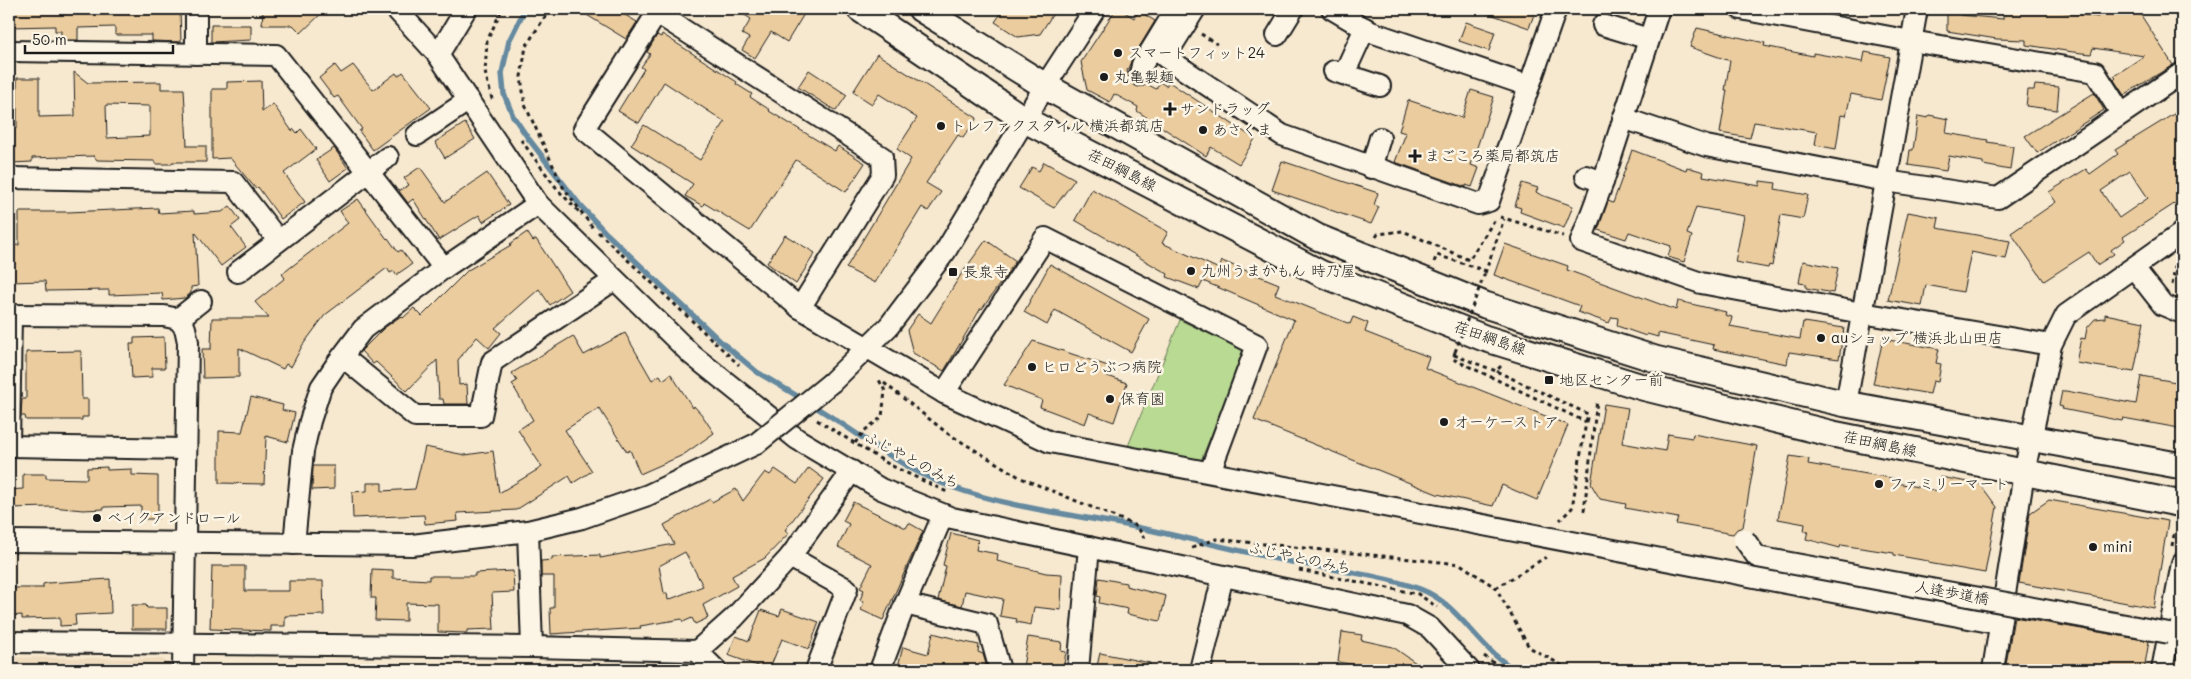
<svg xmlns="http://www.w3.org/2000/svg" width="2191" height="679" font-family="Mali,'Klee One',sans-serif">
<rect width="100%" height="100%" fill="#f7e9d0"/>
<filter id="ink" filterUnits="userSpaceOnUse"><feTurbulence type="fractalNoise" baseFrequency=".02" numOctaves="2"/><feDisplacementMap in="SourceGraphic" scale="10" xChannelSelector="R" yChannelSelector="G"/><feConvolveMatrix kernelMatrix="1 2 1 2 8 2 1 2 1" color-interpolation-filters="sRGB"/></filter>
<g filter="url(#ink)">
<path fill="#efdcbe" d="M9,657L163,659L171,666V670H9Z"/>
<path fill="#b9da93" stroke="#6a7b58" d="M1180,320L1246,351L1201,460L1128,446Z"/>
<g fill="none" stroke-linecap="round" stroke-linejoin="round">
<g stroke="#65899f" stroke-width="5.5">
<path d="M525,9L509,41L502,73L504,94L513,116L528,138L579,204L606,233L719,340L757,372L804,400"/>
<path d="M812,405C858,432 901,469 952,487C1007,507 1068,514 1126,525C1181,536 1236,551 1292,562C1334,570 1380,575 1420,589C1461,604 1478,651 1517,670"/>
</g>
</g>
<g fill="#ebcc9e" stroke="#1c1c1c" fill-rule="evenodd">
<path d="M9,9H109V11L180,9L181,42L152,41V35H115V27L78,28V40H61V31H55V26L9,27Z"/>
<path d="M263,9H326L301,33L293,25H262Z"/>
<path d="M577,9H615L637,22L626,39Z"/>
<path d="M735,9H807L787,42L771,32L755,58L742,50L749,38L742,34L751,19Z"/>
<path d="M1004,9H1056L1040,34L1018,37L995,22Z"/>
<path d="M1116,9H1120L1134,18L1139,11L1155,21L1132,59L1127,71L1132,84L1138,87L1147,84L1156,89L1160,82L1166,86L1169,82L1255,139L1239,164L1211,147L1206,156L1137,111L1138,107L1114,94L1110,102L1087,90L1081,62Z"/>
<path d="M1482,9H1536L1529,28L1482,11Z"/>
<path d="M1947,9H1955L1960,15L2003,19V13H2006V10H2052L2098,17L2099,11L2109,13L2116,9H2137L2173,65L2124,95L2114,80L2116,78L2114,76L2144,56L2093,48L2091,54L2073,52L2026,45V40L1997,39L1947,31Z"/>
<path d="M1466,22L1495,32L1489,51L1459,41Z"/>
<path d="M211,25H251V40L211,42Z"/>
<path d="M1697,28L1765,43L1764,46L1813,56V53L1863,62L1865,52L1890,57L1881,100L1851,94L1846,116L1841,115L1836,149L1815,145L1817,132L1754,122L1750,138L1720,133L1727,90H1725L1730,61L1690,47Z"/>
<path d="M662,34L737,82L736,84L752,94L750,97L770,110L769,111L835,151L838,146L865,163L846,192L796,160L750,231L704,203L703,206L685,196L693,184L631,145L644,125L700,160L725,122L664,82L639,123L618,111L644,69L641,67L650,54L647,52L657,35L661,37Z"/>
<path d="M877,54L977,118L963,138L958,135L926,183L941,192L928,211L922,207L875,283L846,268L911,159L897,149L917,118L879,94L872,104L853,92Z"/>
<path d="M335,65L341,73L353,65L373,90L396,73L398,76L403,72L431,108L373,150L359,131L362,129L338,96L334,98L319,78Z"/>
<path d="M809,70L847,95L836,111L798,87Z"/>
<path d="M74,72L88,83L161,82V89H184L187,146H206V162H172V164H155V161L97,160L94,156L32,158V162L12,163L11,128H17V78H39V117L75,116ZM106,105L150,106V136L107,138Z"/>
<path d="M261,81L262,112L273,104L292,131L294,129L297,133L301,129L316,149L284,173L305,202L281,219L258,187L256,189L230,158L212,159V89H227V82Z"/>
<path d="M2035,85L2059,87L2057,110L2026,106L2028,90H2034Z"/>
<path d="M1471,90L1494,97L1471,165L1479,168L1472,187L1466,185V187L1395,162L1406,133L1399,131L1408,100L1462,118Z"/>
<path d="M2094,93L2104,110L2037,153L2025,136Z"/>
<path d="M2182,109V199L2123,237L2125,240L2111,250L2114,254L2097,265L2089,252L2044,281L2011,233L2056,202L2049,192L2086,169L2090,174L2118,154L2115,150ZM2130,171L2148,198L2119,218L2101,191Z"/>
<path d="M1929,115L1948,119L1946,133L1988,140L1987,142L2013,146L2010,170L1983,165V162L1949,156L1946,171L1908,165L1910,150H1913L1918,116L1928,118Z"/>
<path d="M465,123L475,139L445,158L435,142Z"/>
<path d="M334,148L348,168L330,181L316,160Z"/>
<path d="M1632,150L1686,170L1687,167L1704,172L1703,176L1760,186V181L1776,183L1775,189L1808,195L1803,219L1781,215L1772,266L1769,265L1768,268L1735,262L1744,216L1696,207L1687,234L1692,236L1684,262L1668,257L1671,246L1629,232L1626,239L1598,230L1608,201L1613,203Z"/>
<path d="M1282,161L1378,193L1374,205L1379,207L1371,224L1272,190Z"/>
<path d="M1044,162L1075,179L1054,208L1019,188L1032,167L1039,171Z"/>
<path d="M420,167L445,202L487,173L509,205L483,222L479,215L439,240L413,199L408,203L399,191L409,185L404,178Z"/>
<path d="M1522,183L1538,188L1536,192L1541,195L1573,206L1564,228L1520,212L1521,208L1515,206Z"/>
<path d="M1092,189L1168,232L1162,243L1219,269L1222,261L1279,284L1275,294L1350,324L1353,317L1368,323L1365,332L1429,357L1425,368L1568,425L1537,500L1502,485L1493,506L1437,494L1254,420L1294,320L1203,281L1199,289L1167,277L1168,274L1075,220Z"/>
<path d="M358,199L387,239L388,238L398,252L401,250L412,264L396,275L394,271L390,273L387,268L325,315L302,346L291,367L286,364L283,369L239,348V377L203,378L202,349H211L212,318H269L255,302L285,278L282,274L348,223L340,211Z"/>
<path d="M230,206L240,220L231,227L246,247L221,266L195,232L198,286L191,287V293L185,298L163,300L162,293L109,295V290L46,291L45,281L9,282V246L19,245V212H68L158,208L159,213L194,211V214L222,212Z"/>
<path d="M1908,212L1939,218L1937,228L2010,241L2006,259L1971,252L1963,292L1926,285L1922,306L1888,300Z"/>
<path d="M527,232L533,241L536,239L570,291L550,305L539,289L495,328L501,333L489,348L477,337L458,360L459,385L467,384L468,404H444L443,399H439L437,360L407,391L376,362L373,364L361,351L384,328L401,316L403,318L414,308L422,316L468,270L511,245L510,244Z"/>
<path d="M785,235L815,253L796,284L767,263Z"/>
<path d="M986,240L1016,261L982,309L981,308L944,371L913,353L907,330L918,314L931,323L960,276Z"/>
<path d="M1505,244L1568,266L1567,270L1676,310L1678,301L1726,312L1725,315L1732,317L1730,326L1800,339L1803,322L1844,328L1839,359L1789,352L1787,364L1713,349L1714,345L1658,333V337L1647,334L1646,336L1617,326L1618,318L1612,317L1609,323L1578,312L1580,306L1494,275Z"/>
<path d="M1803,261L1838,268L1833,293L1806,288V284L1799,283Z"/>
<path d="M1050,264L1149,319L1131,352L1055,310L1047,325L1024,312Z"/>
<path d="M2105,314L2144,322L2134,372L2076,363L2081,338L2085,339L2087,328L2095,319L2105,318Z"/>
<path d="M625,333L652,380L660,375L663,380L671,374L693,408L694,406L702,415L714,433L683,455L640,474L630,450L627,452L599,408L565,430L592,471L573,483L569,476L516,510L457,513L458,521L425,524L424,515L353,518L352,492L367,491V483H382V491L415,489L425,447L465,455L493,451L499,493L542,467L518,430L533,420L512,384L517,381L512,373L573,336L584,355Z"/>
<path d="M164,337L165,368H152V377L132,378L130,344H134V338Z"/>
<path d="M1883,339L1939,349L1936,363L1941,364L1938,382L1933,381L1930,394L1873,384Z"/>
<path d="M1033,341L1108,366L1105,375L1127,383L1114,422L1089,413L1085,424L1040,407L1042,400L1004,385Z"/>
<path d="M81,351L82,399H88V417H82V420H26L25,416H21L22,399H26V352Z"/>
<path d="M2141,376L2182,383V410L2179,428L2123,418L2122,421L2062,409L2063,407L2059,406L2062,391H2066L2136,404Z"/>
<path d="M251,397L283,405L282,410L295,413L288,442L266,436L264,484L219,483V431L242,432Z"/>
<path d="M1604,404L1628,408L1622,443L1665,451L1668,434L1692,438L1693,434L1757,446L1743,527L1737,529L1733,534L1676,524L1678,518L1625,508L1626,504L1600,499L1591,484Z"/>
<path d="M1790,456L1809,459L1808,464L1897,479V483L1938,491L1940,477L1980,484L1997,507L1985,573L1928,563V561L1894,555V553L1841,545L1840,548L1806,539L1808,531H1804L1805,524L1778,519Z"/>
<path d="M313,466H334V489L312,490Z"/>
<path d="M107,467V470L132,469V475L158,476V519H141V506L104,507V509L83,510L52,507L9,508V490L23,489V474H46V478L87,479V468Z"/>
<path d="M809,468L824,479L785,530L789,533L765,558L732,576L737,586L703,605L708,618L695,624L692,618L683,622L682,619L640,626L641,628L551,634L550,608H554V576H541V561L552,560V557L600,555V558L674,544L664,525L710,499L712,502L736,489L743,501L765,472L770,475L775,469L797,484ZM685,552L703,586L668,600L667,593H664L659,566Z"/>
<path d="M2049,500L2168,521L2154,608L2019,583L2030,513Z"/>
<path d="M853,502L906,528L909,523L923,531L883,620L861,610L864,602L860,600L864,590L860,588L872,564L838,547L849,524L843,521Z"/>
<path d="M951,533L978,540L976,550L998,554L997,561L1046,573L1062,574L1061,610L1034,607L1031,625L1016,622L1017,619L1000,616L1003,599L965,591L962,606L938,600L946,566L943,565Z"/>
<path d="M212,566H245V591H289V581H323L324,615L285,616V626H271V631L210,629Z"/>
<path d="M372,569L393,570V578L429,580V576H475V573L513,571L514,592L492,593L494,629L467,630V633L438,632V604L406,603V621L375,620L376,598H371Z"/>
<path d="M1099,578L1126,583V586L1166,596L1160,621L1127,614L1128,609L1099,603L1100,597L1097,596Z"/>
<path d="M110,579L111,613L75,615L76,625L60,626V618L22,619V615L9,616V588H43V584L47,583Z"/>
<path d="M132,605H146L147,608H167V629H132Z"/>
<path d="M782,609L819,622L809,649L782,639L769,670L728,655L736,636L749,641L761,610L779,616Z"/>
<path d="M2014,617L2149,641L2144,670H2005Z"/>
<path d="M1342,632L1362,635L1361,640L1393,647L1426,670H1361L1362,666L1338,662Z"/>
<path d="M933,633L956,639V640L979,645L978,652L983,654L986,664L985,670H897L903,647L928,654Z"/>
<path d="M1028,637L1062,642L1061,651L1066,652L1063,670H1044L1023,667Z"/>
<path d="M1100,653L1150,663V670H1096Z"/>
</g>
<g fill="none" stroke-linecap="round" stroke-linejoin="round">
<defs>
<g id="minor">
<path d="M396,9L438,55L538,204L692,355L797,439L881,489L952,518L1407,615L1430,628L1469,670"/>
<path d="M1195,9L1165,57L1282,135L1478,204L1489,201L1556,9"/>
<path d="M1332,9L1371,32L1529,86"/>
<path d="M1659,9L1603,182L1581,241L1701,283L1862,313L2051,345"/>
<path d="M1741,9L1911,41L2095,72L2121,113"/>
<path d="M657,13L882,157L883,175L800,308L584,129Z"/>
<path d="M1603,25L1649,39"/>
<path d="M1277,35L1293,9"/>
<path d="M9,51L276,55L444,268"/>
<path d="M196,54V9"/>
<path d="M438,55L466,9"/>
<path d="M1334,71L1380,86"/>
<path d="M1344,74L1365,28"/>
<path d="M1140,75L1142,65L1172,16"/>
<path d="M1623,118L1706,146L1886,181L1998,198L2182,73"/>
<path d="M417,135L469,100"/>
<path d="M1371,168L1380,138"/>
<path d="M1586,176L1603,182"/>
<path d="M9,178L233,182L278,240"/>
<path d="M2134,268L2163,305L2182,313"/>
<path d="M238,272L388,157"/>
<path d="M800,308L944,393L1050,442L2000,624"/>
<path d="M9,315L164,316L178,319L185,328L188,342L183,670"/>
<path d="M178,319L201,301"/>
<path d="M343,357L415,416H481L492,362L614,280"/>
<path d="M832,382L889,326L945,252L1045,86L1095,9"/>
<path d="M944,393L1045,238L1257,345L1210,472"/>
<path d="M1846,404L1917,9"/>
<path d="M9,446L185,449"/>
<path d="M9,446L11,315"/>
<path d="M943,515L905,604L987,624L1000,670"/>
<path d="M528,531L532,647"/>
<path d="M9,541L412,545L528,531L582,518L648,495L756,444"/>
<path d="M294,544L303,451L310,421L321,387L338,362L363,329L444,268L538,204"/>
<path d="M790,557L847,589L816,670"/>
<path d="M9,642L532,647L697,651L734,618L790,557L852,471"/>
<path d="M697,651L716,670"/>
<path d="M880,670L905,604"/>
<path d="M1078,670L1089,547"/>
<path d="M1200,670L1223,576"/>
<path d="M1993,670L2024,473L2051,345L2066,315L2182,233"/>
<path d="M2162,670L2182,563"/>
</g>
<g id="major">
<path d="M860,9L1025,120L1322,274L1484,338L1642,387L1833,434L2182,504"/>
<path d="M921,9L1045,86L1317,237L1485,305L1655,359L1846,404L2182,466"/>
</g>
</defs>
<use href="#minor" stroke="#1c1c1c" stroke-width="24"/>
<use href="#major" stroke="#1c1c1c" stroke-width="29"/>
<g stroke="#1c1c1c" stroke-width="3" stroke-dasharray="4 4" stroke-linecap="butt">
<path d="M550,9L526,46L521,77L525,105L563,187L593,228"/>
<path d="M1201,34L1217,44"/>
<path d="M492,99L485,72L487,41L502,9"/>
<path d="M521,140L558,190L582,215"/>
<path d="M1500,217L1563,236"/>
<path d="M598,232L739,365"/>
<path d="M1376,237L1378,234L1403,231L1469,260L1495,219"/>
<path d="M1434,262L1437,255L1486,271"/>
<path d="M1485,273L1504,219"/>
<path d="M2172,285L2176,262"/>
<path d="M1455,352L1453,359L1586,422L1572,508L1560,520"/>
<path d="M1454,355L1496,371"/>
<path d="M1501,366L1496,371L1588,414L1586,422"/>
<path d="M884,383L947,433L1021,478L1137,526L1144,538"/>
<path d="M817,420L890,465L949,493"/>
<path d="M855,443L864,431L882,417L885,391L878,378"/>
<path d="M1584,511L1597,400"/>
<path d="M2172,546L2174,535H2182"/>
<path d="M1192,548L1216,539L1460,564L1496,588L1529,647L1570,670"/>
<path d="M1299,570L1418,594L1437,607"/>
<path d="M1496,588L1546,557"/>
<path d="M1484,656L1504,670"/>
</g>
<use href="#minor" stroke="#fcf5e5" stroke-width="20"/>
<use href="#major" stroke="#fcf5e5" stroke-width="25"/>
<defs>
<g id="minor-bridge">
<path d="M756,444L832,382"/>
<path d="M1744,539L1757,557L2169,633"/>
</g>
</defs>
<use href="#minor-bridge" stroke="#1c1c1c" stroke-width="24" stroke-linecap="butt"/>
<path stroke="#1c1c1c" stroke-width="3" stroke-dasharray="4 4" stroke-linecap="butt" d="M1455,352L1485,273"/>
<use href="#minor-bridge" stroke="#fcf5e5" stroke-width="20"/>
</g>
</g>
<g fill="#1c1c1c" stroke="#fcf5e5" stroke-width="2">
<circle cx="1118" cy="53" r="5"/>
<circle cx="1104" cy="77" r="5"/>
<path d="M1167.5 101.5h5v5h5v5h-5v5h-5v-5h-5v-5h5z"/>
<circle cx="941" cy="126" r="5"/>
<circle cx="1203" cy="130" r="5"/>
<path d="M1412.5 148.5h5v5h5v5h-5v5h-5v-5h-5v-5h5z"/>
<circle cx="1191" cy="271" r="5"/>
<rect x="948" y="267" width="10" height="10" rx="2.5"/>
<circle cx="1821" cy="338" r="5"/>
<circle cx="1032" cy="367" r="5"/>
<rect x="1544" y="375" width="10" height="10" rx="2.5"/>
<circle cx="1110" cy="399" r="5"/>
<circle cx="1444" cy="422" r="5"/>
<circle cx="1879" cy="484" r="5"/>
<circle cx="97" cy="518" r="5"/>
<circle cx="2093" cy="547" r="5"/>
</g>
<g text-anchor="middle" stroke-width="5" stroke-linejoin="round" paint-order="stroke">
<g font-size="15" fill="#1c1c1c" stroke="#fcf5e5" text-anchor="start">
<text x="1128" y="58">スマートフィット24</text>
<text x="1114" y="82">丸亀製麺</text>
<text x="1180" y="114">サンドラッグ</text>
<text x="951" y="131">トレファクスタイル 横浜都筑店</text>
<text x="1213" y="135">あさくま</text>
<text x="1425" y="161">まごころ薬局都筑店</text>
<text x="1201" y="276">九州うまかもん 時乃屋</text>
<text x="963" y="277">長泉寺</text>
<text x="1831" y="343">auショップ 横浜北山田店</text>
<text x="1042" y="372">ヒロどうぶつ病院</text>
<text x="1559" y="385">地区センター前</text>
<text x="1120" y="404">保育園</text>
<text x="1454" y="427">オーケーストア</text>
<text x="1889" y="489">ファミリーマート</text>
<text x="107" y="523">ベイクアンドロール</text>
<text x="2103" y="552">mini</text>
</g>
<g font-size="15" fill="#1c1c1c" stroke="#fcf5e5">
<text transform="translate(1122 170) rotate(27)" y="5">荏田綱島線</text>
<text transform="translate(1490 338) rotate(19)" y="5">荏田綱島線</text>
<text transform="translate(1880 444) rotate(12)" y="5">荏田綱島線</text>
<text transform="translate(912 460) rotate(28)" y="5">ふじやとのみち</text>
<text transform="translate(1300 558) rotate(12)" y="5">ふじやとのみち</text>
<text transform="translate(1952 593) rotate(10)" y="5">人逢歩道橋</text>
</g>
</g>
<rect width="2191" height="679" fill="none" stroke="#fcf5e5" stroke-width="30"/>
<rect x="15" y="15" width="2161" height="649" fill="none" stroke="#1c1c1c" stroke-width="2" filter="url(#ink)"/>
<path d="M25 45v8h148v-8" fill="none" stroke="#1c1c1c" stroke-width="2.5"/>
<text x="32" y="45" font-size="15" fill="#1c1c1c" stroke="#fcf5e5" stroke-width="4" paint-order="stroke">50 m</text>
</svg>
